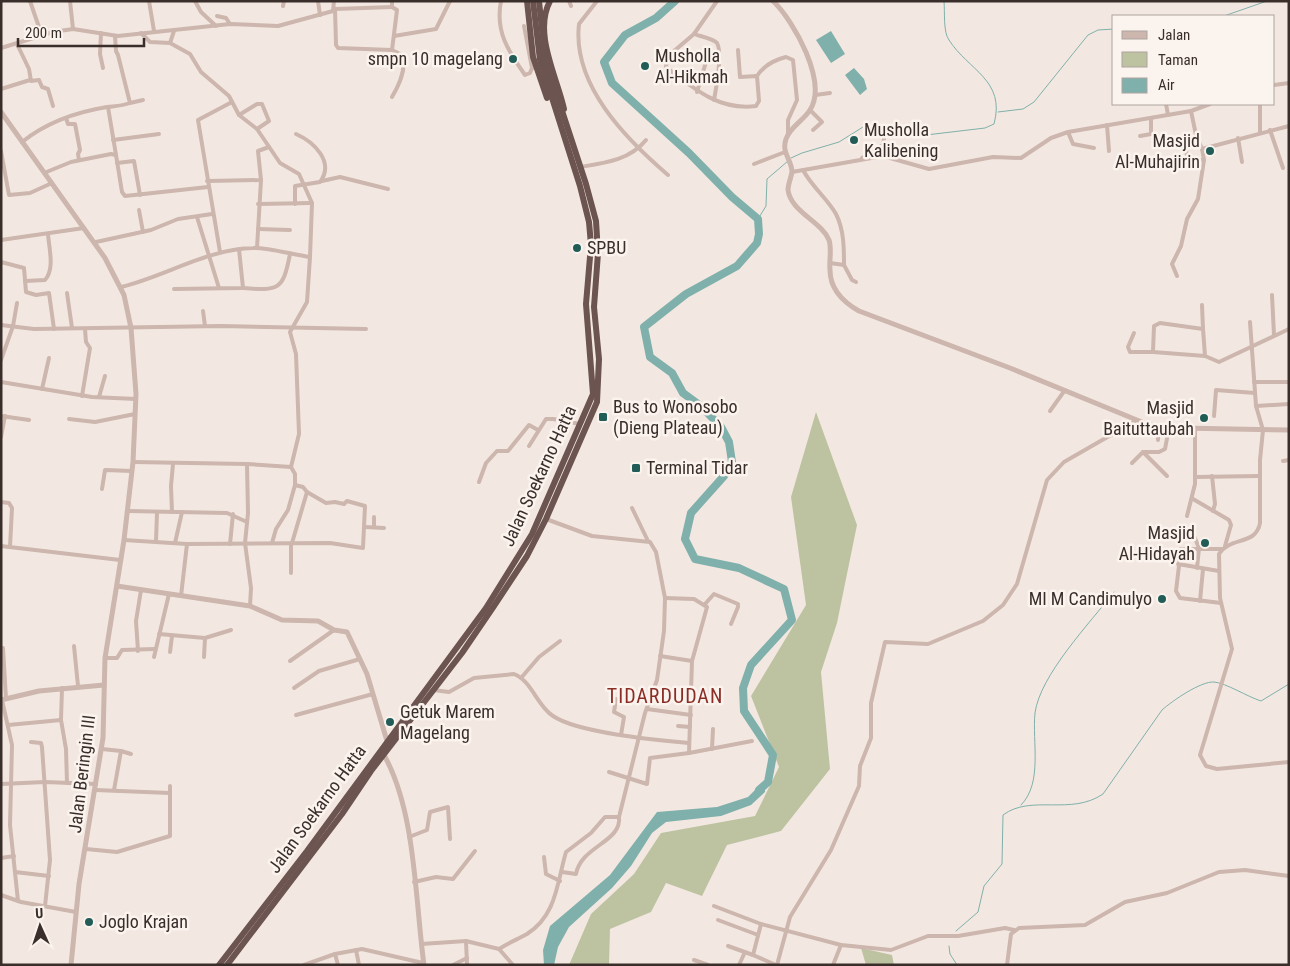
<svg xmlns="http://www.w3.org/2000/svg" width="1290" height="966" font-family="'Roboto Condensed',sans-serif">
<rect width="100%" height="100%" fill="#f3e8e1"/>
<g fill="#bdc3a1">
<path d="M816,412L857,525L837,623L821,672L830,769L781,831L727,845L702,896L666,883L651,912L610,929L609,965H569L591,914L634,874L661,833L755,816L779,767L751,696L806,605L791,497Z"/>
<path d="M861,948L892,955L894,965H866Z"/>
</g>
<g fill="#80b0ab">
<path d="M831,31L845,54L831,63L816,40Z"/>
<path d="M854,68L864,79L867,89L860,95L845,75Z"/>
<path d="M765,780V792L751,805L721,816L666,822L652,833L631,866L612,888L569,927L558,947L554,965H544L543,950L550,926L610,875L657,812L717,807L748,797Z"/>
</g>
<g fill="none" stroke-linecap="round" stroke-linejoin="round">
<g stroke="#80b0ab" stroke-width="1">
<path d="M1224,16L1267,1"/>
<path d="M998,112L1023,109L1034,102L1088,35L1098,30L1114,29"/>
<path d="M791,158L802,153L839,142L863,127L899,128L926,135L985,128L994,124C1006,80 968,70 949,40C943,32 945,12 944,1"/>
<path d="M758,219L766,206L767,179L788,161"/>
<path d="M1021,805C1043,783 1032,742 1035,713C1040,675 1090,623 1114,592"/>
<path d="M956,931L978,912L984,886L1002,864L1003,815C1031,794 1071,816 1103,794L1162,710C1172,701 1201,681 1214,682C1226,683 1248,697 1261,701L1289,684"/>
<path d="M949,946L950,954L957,965"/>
</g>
<path stroke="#80b0ab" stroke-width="8" d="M675,1L656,18L625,35L604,62L612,83L689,153L732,197L758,219L759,234L757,243L737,266L686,294L644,327L650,357L672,373L683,393L702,407L721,427L729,442L732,462L724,476L691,513L685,539L695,559L739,568L784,589L792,620L751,665L743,688L744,711L773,755L768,782L759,790"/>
<g stroke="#ccb6ad" stroke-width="4">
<path d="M30,1L42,36"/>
<path d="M70,1L73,29"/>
<path d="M149,1L154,31"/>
<path d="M195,1L201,12L216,26"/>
<path d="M318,1L320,15"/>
<path d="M501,1C495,31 508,51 525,75L530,73L532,68L536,67"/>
<path d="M569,1L571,6"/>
<path d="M597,1L579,24C572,85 626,139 668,175"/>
<path d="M717,1L694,34L667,57L666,67C693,88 719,111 756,106L759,101L757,76L740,77L738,50"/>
<path d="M283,6L284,1"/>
<path d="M392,7L335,9L336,45L338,48L392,50"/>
<path d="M217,16L226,18L230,24"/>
<path d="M524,26L532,68"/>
<path d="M174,31L170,43L190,54L201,72L229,96L239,115L257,129L280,163L299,174L312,203L310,257"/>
<path d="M101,33L100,54L103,68"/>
<path d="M141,33L150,42L170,43"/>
<path d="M694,34C699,36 714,39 717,43C723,53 716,89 714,100"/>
<path d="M394,36L436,29L450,1"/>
<path d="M17,44L29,69L31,81L39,80L42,87L48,89L53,106"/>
<path d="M1,48L53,32L73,29L118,36L230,24L278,26L333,11L334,1"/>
<path d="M757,76C764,65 774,60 786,57L793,60L797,100L788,120V134"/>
<path d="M1274,85L1289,83"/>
<path d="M1,89L30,80"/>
<path d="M697,92L706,62L718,60"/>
<path d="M815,95L830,93"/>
<path d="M392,97C399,85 407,69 402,55L392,50L397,10L392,7V1"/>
<path d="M130,103L143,100"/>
<path d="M1166,104L1168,115"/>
<path d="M1260,104V133"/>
<path d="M108,107L116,155"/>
<path d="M810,110L822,122L813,130"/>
<path d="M1191,111L1196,135L1202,149L1289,126"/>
<path d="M239,115L257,104H262L269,121L257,129"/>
<path d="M66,118L68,124H75L80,150L78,154L79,160"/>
<path d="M1107,125L1109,151"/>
<path d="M1270,130L1283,168"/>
<path d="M1068,132L1073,144L1094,148"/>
<path d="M1140,136L1151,134V119"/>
<path d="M1238,138L1242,162"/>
<path d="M113,140L159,134"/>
<path d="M1184,141L1188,160H1204"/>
<path d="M22,142C47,122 76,112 107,107C115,106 122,106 130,103L118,55L116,51L115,36"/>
<path d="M1,151L9,195L30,193L52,183"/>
<path d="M885,155L902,152"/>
<path d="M862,158L883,145L885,132"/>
<path d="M117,163L134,161L140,195"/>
<path d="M754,164L785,152"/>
<path d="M580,167C605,163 630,160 646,140"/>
<path d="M803,170C812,187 827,198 836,214C844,230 844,248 844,265"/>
<path d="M792,172L883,156L929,169L993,157L1021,158L1051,138L1068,132L1191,111L1210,104"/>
<path d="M44,173L71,162L111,154L116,155L122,192L125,196L208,187"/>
<path d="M207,181L261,180L258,151L269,147"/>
<path d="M322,181L340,177L388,189"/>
<path d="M258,204L312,203"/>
<path d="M295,204V186L320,182C335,162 314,142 296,134"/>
<path d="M139,210L143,232"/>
<path d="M197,217L219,288"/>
<path d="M258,229L290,230"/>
<path d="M1,240L84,228"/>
<path d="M96,242L151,230L178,219L212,214"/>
<path d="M257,248L261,180"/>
<path d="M220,252L198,120L232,102"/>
<path d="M1,262L24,268L26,292L36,295L49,293L54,329"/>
<path d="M830,263L844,265L852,280L856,282"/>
<path d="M1177,276L1172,264L1181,246L1187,219L1198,199L1204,160L1202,149"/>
<path d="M25,281L45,280C55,269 49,248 48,234"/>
<path d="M121,287C166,276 207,249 253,248C267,247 294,255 310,257L307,302L290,332L296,354L299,434L291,467L247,464"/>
<path d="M243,288C279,291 283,290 290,254"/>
<path d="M174,289L243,288L239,249"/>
<path d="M67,293L72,328"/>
<path d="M1272,295L1274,335"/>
<path d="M1202,305L1203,329"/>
<path d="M203,311L205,326"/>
<path d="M1250,322L1256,406L1263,430L1260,460V523C1256,546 1230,536 1219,554L1220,598L1232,649L1200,755L1206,766L1217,769L1289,762"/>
<path d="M1,325L34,329L221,326L366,329"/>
<path d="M1134,333L1128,347L1130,352H1153"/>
<path d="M1205,356L1153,352L1154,326L1160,323L1203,329L1205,356L1219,362L1289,329"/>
<path d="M1,360L13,326L17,303"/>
<path d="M1,382L92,397L136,399"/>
<path d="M1254,382H1289"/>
<path d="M42,389L49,358"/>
<path d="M82,396L90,348L86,342L85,329"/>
<path d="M99,397L105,376"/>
<path d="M1256,406L1289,404"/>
<path d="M1050,411L1065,390"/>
<path d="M1,416L29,420"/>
<path d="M1214,416L1216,390L1255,393"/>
<path d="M69,419L95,422L135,414"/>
<path d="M1,437L5,416"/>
<path d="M1158,440V427"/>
<path d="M529,446L546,419H553L580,424"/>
<path d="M1143,452L1167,476"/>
<path d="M1283,461L1289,460"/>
<path d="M133,462L247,464L248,513L245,543L251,588L250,606"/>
<path d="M1132,463L1143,452H1159L1165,449L1169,428"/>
<path d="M1212,476L1215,504L1213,511"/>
<path d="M1195,477L1260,476"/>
<path d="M479,482L486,463L497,451H508L529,425L538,430"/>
<path d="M102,489L105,470L132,471"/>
<path d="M1193,499L1229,520L1231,525L1225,546"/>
<path d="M1,502L9,503L12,508L10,547"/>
<path d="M632,508L648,541"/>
<path d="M128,511L227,513L247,522"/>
<path d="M172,512L171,486L173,464"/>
<path d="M1187,516L1195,484V428"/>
<path d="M365,527L384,528"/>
<path d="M374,527V517"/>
<path d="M1194,536L1199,548L1197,568"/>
<path d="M124,540L187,544"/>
<path d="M156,542L157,512"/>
<path d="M175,543L182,512"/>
<path d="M272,543L276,529L288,510L295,485"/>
<path d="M292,543L307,492"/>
<path d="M230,544L233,514"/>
<path d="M291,544V573"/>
<path d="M1,546L120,560"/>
<path d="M1178,564L1219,571"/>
<path d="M181,596L187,544L330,543L363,548L365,506L347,501L344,504L335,502L326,503L307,492L303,487L295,485V474L291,467"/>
<path d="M1200,601L1203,569"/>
<path d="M1221,603L1180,598L1176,591L1181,549H1222"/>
<path d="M705,604L714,594L738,604V607L731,624"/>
<path d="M159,634L205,638L231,630"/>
<path d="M74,646L78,686"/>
<path d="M3,648L6,699"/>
<path d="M138,651L136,621L141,590"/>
<path d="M170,652L172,636"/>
<path d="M660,656L692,661"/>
<path d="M154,657L169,594"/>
<path d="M204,657L205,638"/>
<path d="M105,658H117L122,650L155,649"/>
<path d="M290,661L334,630"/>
<path d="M521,678L539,657L560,641"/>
<path d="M294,688L319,671L360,659"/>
<path d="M433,690L449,692L474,678L514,674C532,681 537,706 553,716C578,733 657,740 689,743"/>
<path d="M616,699L614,712L624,717L621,735"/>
<path d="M2,700L12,745L10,825L18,901"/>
<path d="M647,709L691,715"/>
<path d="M296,715L373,694"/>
<path d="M61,720L62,688"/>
<path d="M8,725L61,720L66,749L67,783"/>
<path d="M678,726L690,727"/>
<path d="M31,742L41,743L42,747L50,860L45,906"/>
<path d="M102,749L121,751L114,790"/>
<path d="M712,749L713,729"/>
<path d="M121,751L131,754"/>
<path d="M689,753L752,741"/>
<path d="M609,772L647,784L650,758L689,753L692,661L707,607L694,599L665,598"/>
<path d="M1,784L45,782L96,784"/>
<path d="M95,790L170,793"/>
<path d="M409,837L427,830L430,812L448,807L450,839"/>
<path d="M86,849L117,852L170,836V786"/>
<path d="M544,857L546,874L560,881"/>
<path d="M1,858L14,856"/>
<path d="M15,872L49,876"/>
<path d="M562,872L576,874C581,846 622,842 619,817"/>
<path d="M414,882L436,877L453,879L475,851"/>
<path d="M1,895L21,902L76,912"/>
<path d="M714,906L761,924L753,955L776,965"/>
<path d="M718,920L758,935"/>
<path d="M761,924L841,945L891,950L928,936H958L1005,928L1014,930"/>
<path d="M466,941L467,965"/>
<path d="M421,944L466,941L499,949C508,943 518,939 527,934C557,915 557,882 566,852L591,833L605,817H619L645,713L657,680L664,631L665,598L656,552L650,542L592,536L546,519"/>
<path d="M728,946L753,955"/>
<path d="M499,949L513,965"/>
<path d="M356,950L359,965"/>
<path d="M335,954L338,965"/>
<path d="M694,960L708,965"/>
<path d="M304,965L335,954L362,949L423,963"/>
<path d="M453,965L467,958"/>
<path d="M739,965L745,952"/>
<path d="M777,965L790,917L831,850L859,786L860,766L871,738V703L885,642L928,644L983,621L1003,605L1017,584L1047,480L1064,462L1137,420"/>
<path d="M833,965L841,945"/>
<path d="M1007,965L1011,934L1019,928L1085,925L1125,902L1167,893L1219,872L1245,870L1289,876"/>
</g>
<g stroke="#ccb6ad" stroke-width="5">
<path d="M773,1C794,21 828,82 810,110C803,121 790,127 786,139C781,153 792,160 792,172C791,178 788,184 788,190C791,212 821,221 829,240C832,249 829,260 830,270C830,289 843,302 859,311L1010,368L1149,425L1180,428L1289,430"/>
<path d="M1,112L105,258L124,295L131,328L136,394L133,462L124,540L105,658L103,738L79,884L71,965"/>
<path d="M117,586L250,606L282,620L318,621L334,630L347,632L367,674L387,741"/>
<path d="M1,700L39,691L104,685"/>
<path d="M384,755C416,812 415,900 424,965"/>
</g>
<g stroke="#6c5450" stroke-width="6">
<path d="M527,1L533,57L547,98"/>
<path d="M550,1C533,33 557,77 564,109"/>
<path d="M219,965L307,851L486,608L532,534L593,394L586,304L591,245L589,222L580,186L540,60L533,1"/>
<path d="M227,965L342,814L371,771L462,653L494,606L527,556L546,519L597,402L599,359L594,307L598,253L596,221L586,184L545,59L539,1"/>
</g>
</g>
<g fill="#215c56" stroke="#fbf3ee" stroke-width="2">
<circle cx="513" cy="59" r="5"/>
<circle cx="645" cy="66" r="5"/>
<circle cx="854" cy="140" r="5"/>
<circle cx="1210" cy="151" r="5"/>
<circle cx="577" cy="248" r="5"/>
<rect x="598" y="412" width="10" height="10" rx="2.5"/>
<circle cx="1204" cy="418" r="5"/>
<rect x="631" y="463" width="10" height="10" rx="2.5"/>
<circle cx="1205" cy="543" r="5"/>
<circle cx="1162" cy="599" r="5"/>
<circle cx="390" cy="722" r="5"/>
<circle cx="89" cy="922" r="5"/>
</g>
<g text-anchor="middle" stroke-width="5" stroke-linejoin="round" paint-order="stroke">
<g font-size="18" fill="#3a2e2b" stroke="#fbf3ee" text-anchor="start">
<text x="655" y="62">Musholla<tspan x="655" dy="21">Al-Hikmah</tspan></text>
<text x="503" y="65" text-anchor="end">smpn 10 magelang</text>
<text x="864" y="136">Musholla<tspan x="864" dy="21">Kalibening</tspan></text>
<text x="1200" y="147" text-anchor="end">Masjid<tspan x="1200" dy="21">Al-Muhajirin</tspan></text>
<text x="587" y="254">SPBU</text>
<text x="613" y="413">Bus to Wonosobo<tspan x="613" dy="21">(Dieng Plateau)</tspan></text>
<text x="1194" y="414" text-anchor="end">Masjid<tspan x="1194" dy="21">Baituttaubah</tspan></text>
<text x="646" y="474">Terminal Tidar</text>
<text x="1195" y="539" text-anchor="end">Masjid<tspan x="1195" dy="21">Al-Hidayah</tspan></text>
<text x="1152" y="605" text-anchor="end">MI M Candimulyo</text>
<text x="400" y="718">Getuk Marem<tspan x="400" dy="21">Magelang</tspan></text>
<text x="99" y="928">Joglo Krajan</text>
</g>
<g font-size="18" fill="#3a2e2b" stroke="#fbf3ee">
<text transform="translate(539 476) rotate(-65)" y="6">Jalan Soekarno Hatta</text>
<text transform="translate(82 774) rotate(-83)" y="6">Jalan Beringin III</text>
<text transform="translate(317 809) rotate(-54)" y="6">Jalan Soekarno Hatta</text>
</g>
<g font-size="20" letter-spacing="1" fill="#892d25" stroke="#fbf3ee">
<text x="665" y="703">TIDARDUDAN</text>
</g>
</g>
<rect width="1290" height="966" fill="none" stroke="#3a2e2b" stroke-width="5"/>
<rect x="1112" y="15" width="162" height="90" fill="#fbf3ee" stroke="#aea4a0"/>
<rect x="1122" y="31" width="25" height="8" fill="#ccb6ad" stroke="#aea4a0"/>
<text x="1158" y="40" font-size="15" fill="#3a2e2b">Jalan</text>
<rect x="1122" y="52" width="25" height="15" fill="#bdc3a1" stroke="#aea4a0"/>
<text x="1158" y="65" font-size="15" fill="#3a2e2b">Taman</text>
<rect x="1122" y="78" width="25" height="15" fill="#80b0ab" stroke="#aea4a0"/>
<text x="1158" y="90" font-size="15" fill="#3a2e2b">Air</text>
<g transform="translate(40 926) rotate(357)" stroke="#fbf3ee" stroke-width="4" paint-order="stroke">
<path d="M0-4L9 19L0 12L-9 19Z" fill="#3a2e2b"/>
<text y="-8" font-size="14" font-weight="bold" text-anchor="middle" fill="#3a2e2b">U</text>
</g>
<path d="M18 38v8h126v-8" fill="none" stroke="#3a2e2b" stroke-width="2.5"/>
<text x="25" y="38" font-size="15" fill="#3a2e2b" stroke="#fbf3ee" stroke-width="4" paint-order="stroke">200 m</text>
</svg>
